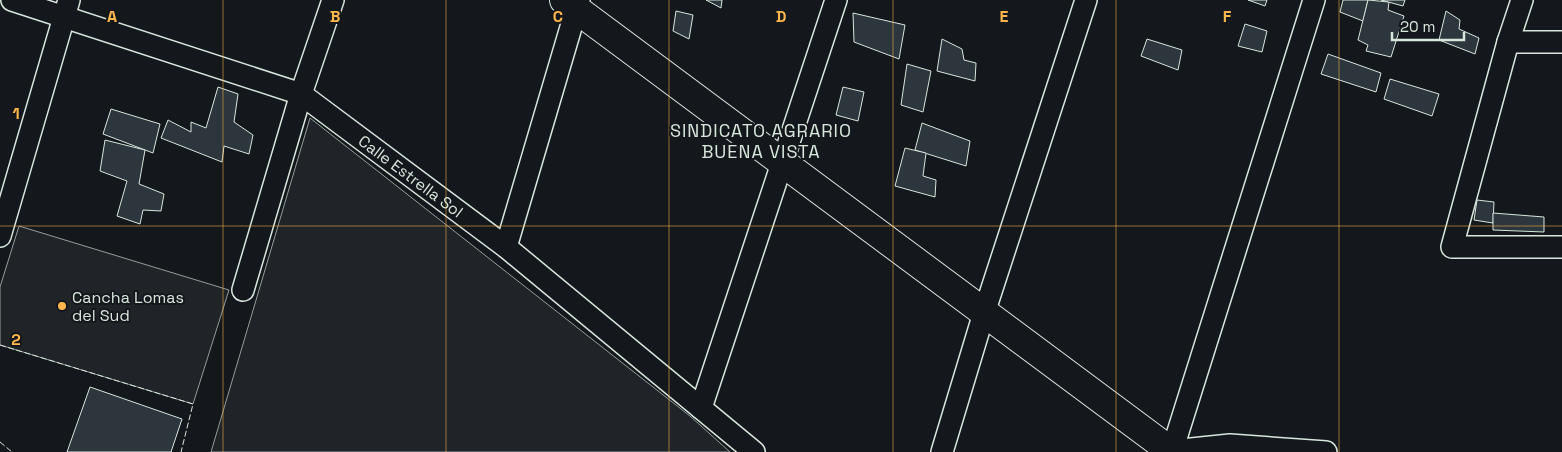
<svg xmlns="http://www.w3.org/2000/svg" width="1562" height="452" font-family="'Space Grotesk',sans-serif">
<rect width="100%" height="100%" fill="#14181c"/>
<g fill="#202428" stroke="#939e99">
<path d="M310,118L690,416L730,452H211Z"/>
<path d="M19,226L229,290L193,404L0,345V287Z"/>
</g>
<g fill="#2c363c" stroke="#d8e6dc">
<path d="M706,0H722L721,8Z"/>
<path d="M1248,0H1267L1265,6Z"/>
<path d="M1343,0H1368L1363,21L1340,12Z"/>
<path d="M1368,0L1389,2L1388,10L1404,16L1391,57L1366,51L1368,45L1358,40Z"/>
<path d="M1381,0H1405L1403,6Z"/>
<path d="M676,11L693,15L689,39L673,31Z"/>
<path d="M1446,11L1460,20L1459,29L1479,38L1475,54L1439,40Z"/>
<path d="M853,13L905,25L899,59L854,42Z"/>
<path d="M1245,24L1267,31L1262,52L1238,46Z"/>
<path d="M942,39L962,49L964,60L976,63L975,81L937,71Z"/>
<path d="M1147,39L1182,50L1178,70L1141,56Z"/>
<path d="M1328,54L1381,73L1376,92L1321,74Z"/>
<path d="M907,64L931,71L923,112L901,105Z"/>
<path d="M1390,79L1439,94L1432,116L1384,99Z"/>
<path d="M218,87L238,94L234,122L253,135L249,154L224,146L222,162L161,138L168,120L191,132V122L206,128Z"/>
<path d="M843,87L864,92L858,121L836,115Z"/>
<path d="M111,109L160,124L153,153L103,134Z"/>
<path d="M922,123L970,141L966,166L915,150Z"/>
<path d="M105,140L145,150L139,184L164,194L161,211L143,210L140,224L117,216L127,181L100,171Z"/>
<path d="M905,148L926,153L923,176L936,180L935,197L895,186Z"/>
<path d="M1477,200L1494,202L1493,223L1474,220Z"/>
<path d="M1493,213L1544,217V232L1493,230Z"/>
<path d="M90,387L182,419L171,452H67Z"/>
</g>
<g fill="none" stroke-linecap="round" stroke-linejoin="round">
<defs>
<g id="minor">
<path id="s1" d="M12,0L301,94L506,247L754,452"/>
<path d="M1314,0L1172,451L1230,445L1326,452"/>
<path d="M1522,0L1508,42L1452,247H1562"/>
<path d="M1508,42H1562"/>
<path d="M0,236L69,0"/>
<path d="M506,247L579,0"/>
<path d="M243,290L301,94L333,0"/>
<path d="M701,408L836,0"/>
<path d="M942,452L984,313L1086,0"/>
</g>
<path id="tertiary" d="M564,0L1172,452"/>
</defs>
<use href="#minor" stroke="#d8e6dc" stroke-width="24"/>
<use href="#tertiary" stroke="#d8e6dc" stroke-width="30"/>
<use href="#minor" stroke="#14181c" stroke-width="21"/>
<use href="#tertiary" stroke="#14181c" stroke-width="28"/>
<g stroke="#d8e6dc" stroke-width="1" stroke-dasharray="6 2.5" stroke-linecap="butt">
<path d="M0,345L193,404L181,452"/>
<path d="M0,442L12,452"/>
</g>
</g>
<path fill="none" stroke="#ffb74d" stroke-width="1" stroke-opacity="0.55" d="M223,0V452M446,0V452M669,0V452M893,0V452M1116,0V452M1339,0V452M0,226H1562"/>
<circle fill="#ffb74d" stroke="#14181c" stroke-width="2" cx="62" cy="306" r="5"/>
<g text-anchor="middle" stroke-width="4" stroke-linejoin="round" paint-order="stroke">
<g font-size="16" fill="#d8e6dc" stroke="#14181c">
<text dy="6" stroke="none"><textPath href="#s1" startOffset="441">Calle Estrella Sol</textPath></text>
</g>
<g font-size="16" fill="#d8e6dc" stroke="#14181c" text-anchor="start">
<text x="72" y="303">Cancha Lomas<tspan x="72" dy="18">del Sud</tspan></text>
</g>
<g font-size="18" letter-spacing="1" fill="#d8e6dc" stroke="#14181c">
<text x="761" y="137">SINDICATO AGRARIO<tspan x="761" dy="21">BUENA VISTA</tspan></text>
</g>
</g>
<g font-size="16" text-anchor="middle" font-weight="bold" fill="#ffb74d" stroke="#14181c" stroke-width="4" stroke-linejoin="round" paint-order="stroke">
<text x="112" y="22">A</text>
<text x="335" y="22">B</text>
<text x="558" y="22">C</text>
<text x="781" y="22">D</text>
<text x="1004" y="22">E</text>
<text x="1227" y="22">F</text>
<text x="16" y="119">1</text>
<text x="16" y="345">2</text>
</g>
<path d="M1392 32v8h72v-8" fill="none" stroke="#d8e6dc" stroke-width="2.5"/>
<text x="1400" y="32" font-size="15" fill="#d8e6dc" stroke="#14181c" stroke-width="4" paint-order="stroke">20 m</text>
</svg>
